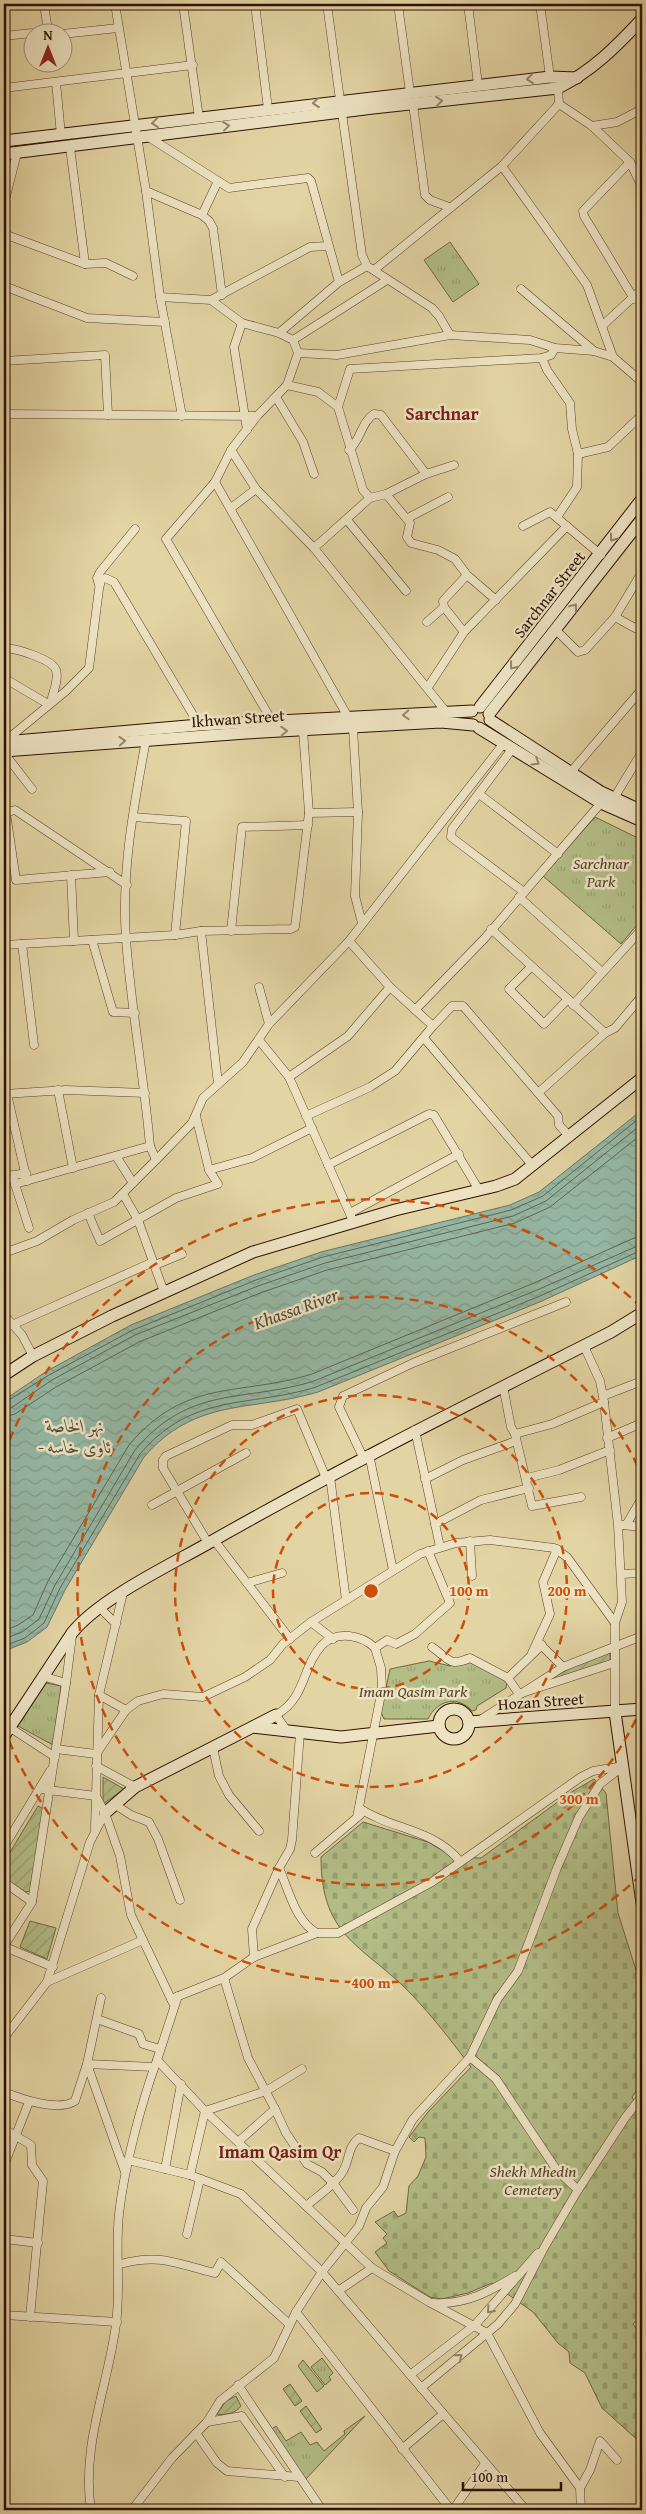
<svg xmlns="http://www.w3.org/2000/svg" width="646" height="2514" font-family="'Gentium Book Plus',Amiri,serif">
<defs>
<pattern id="grass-tufts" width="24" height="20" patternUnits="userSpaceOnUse" patternTransform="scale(1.25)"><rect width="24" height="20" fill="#b3bd86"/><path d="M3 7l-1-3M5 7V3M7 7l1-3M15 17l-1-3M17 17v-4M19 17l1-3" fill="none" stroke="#9aa172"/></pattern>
<pattern id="cemetery-stones" width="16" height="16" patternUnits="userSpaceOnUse" patternTransform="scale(1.25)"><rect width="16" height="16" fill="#b3bd86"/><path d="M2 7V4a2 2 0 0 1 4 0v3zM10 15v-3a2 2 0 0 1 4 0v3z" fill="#9aa172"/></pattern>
<pattern id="garden-furrows" width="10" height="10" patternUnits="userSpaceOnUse" patternTransform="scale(1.25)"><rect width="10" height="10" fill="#b3bd86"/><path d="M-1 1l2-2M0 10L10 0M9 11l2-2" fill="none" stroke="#9aa172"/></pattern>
<pattern id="water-waves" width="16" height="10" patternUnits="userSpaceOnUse" patternTransform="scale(1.25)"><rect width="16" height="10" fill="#95b8a5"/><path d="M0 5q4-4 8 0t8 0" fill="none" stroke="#819d8c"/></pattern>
</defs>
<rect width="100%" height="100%" fill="#e3d4a3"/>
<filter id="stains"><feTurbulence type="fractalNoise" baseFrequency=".004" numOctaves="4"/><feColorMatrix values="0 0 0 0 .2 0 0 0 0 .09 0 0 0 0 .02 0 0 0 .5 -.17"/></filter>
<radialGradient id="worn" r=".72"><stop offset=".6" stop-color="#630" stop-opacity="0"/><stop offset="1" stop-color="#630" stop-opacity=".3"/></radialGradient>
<g fill="url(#grass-tufts)" stroke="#706643">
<path d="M450,242L479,284L453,302L424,260Z"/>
<path d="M595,817L642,840V919L621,944L543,876Z"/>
<path d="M466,1655L492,1667L507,1682L506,1688L477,1706L476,1710L472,1711C458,1695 437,1700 428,1719H384L381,1712L390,1669L429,1661L450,1666Z"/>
<path d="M46,1683L61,1686L53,1745L18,1726Z"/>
<path d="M322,2358L333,2373L329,2377L331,2380L325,2385L311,2367Z"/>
<path d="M303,2360L324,2386L317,2392L298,2366Z"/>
<path d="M365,2416L305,2480L272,2429L276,2426L286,2441L301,2432L310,2445L317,2442L324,2451L345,2434L344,2431Z"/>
</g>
<path fill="url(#cemetery-stones)" stroke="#706643" d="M594,1779L606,1793L618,1913L642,1989V2083L632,2097L642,2116V2316L633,2324L642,2337V2444L602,2408L585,2373L570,2363L569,2352L558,2343L533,2312L492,2283L468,2293L442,2299L430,2297L389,2271L375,2252L387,2243L383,2238L387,2234L375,2222L394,2211L398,2217L406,2213L409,2186L418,2176L426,2157L425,2138L419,2137L414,2142L409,2137L428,2112L471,2067C453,2043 434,2018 413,1996C365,1945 321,1940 321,1857L363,1822L428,1842L453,1857L481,1858L570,1793Z"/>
<g fill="url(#garden-furrows)" stroke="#706643">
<path d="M610,1652V1661L539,1685L570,1668Z"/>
<path d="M103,1777L124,1789L103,1804Z"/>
<path d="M38,1806L44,1809L31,1891L25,1892L4,1880V1862Z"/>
<path d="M30,1921L56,1928L47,1959L20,1947Z"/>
<path d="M290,2384L302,2401L295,2406L283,2389Z"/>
<path d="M236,2396L241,2406C236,2413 225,2416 217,2414L226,2401Z"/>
<path d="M306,2406L322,2429L316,2433L300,2411Z"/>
</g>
<path fill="url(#water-waves)" stroke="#6b7463" d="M642,1110V1255L542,1301L318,1392C251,1412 196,1397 144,1457L65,1590L47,1627L27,1642L4,1651V1400L47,1371L131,1325L254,1275L321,1252L510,1205L539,1192Z"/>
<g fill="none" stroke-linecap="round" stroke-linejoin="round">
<g stroke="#606452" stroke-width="1">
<path d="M4,1403L49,1375L133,1330L256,1280L323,1257L511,1210L543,1196L642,1116"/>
<path d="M4,1410L11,1408L52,1380L135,1335L258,1286L325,1263L513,1216L546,1201L642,1124"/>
<path d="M4,1417L15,1414L56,1387L139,1342L260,1293L327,1270L515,1223L550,1207L642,1134"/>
<path d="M4,1631L18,1625L33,1615L48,1581L129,1445C187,1377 238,1397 312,1374L534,1283L634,1238L642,1237"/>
<path d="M4,1639L22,1632L39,1619L55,1585L135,1450C191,1384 243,1403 314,1381L537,1290L642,1244"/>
<path d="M4,1646L25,1638L44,1623L60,1588L140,1454C193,1392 248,1408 316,1387L540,1296L642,1250"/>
</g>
<defs>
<g id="street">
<path d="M44,4L48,31L53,32"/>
<path d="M115,4L146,191L160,297L182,416"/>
<path d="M183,4L199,118"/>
<path d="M255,4L268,109"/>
<path d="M327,4L340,100"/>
<path d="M398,4L410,93"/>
<path d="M468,4L478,85"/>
<path d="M540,4L550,77"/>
<path d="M62,34L118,28"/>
<path d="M4,36L32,33"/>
<path d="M56,82L61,135"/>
<path d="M4,88L193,65"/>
<path d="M558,88L559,104L592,126L630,162L642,187"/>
<path d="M413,104L425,195L430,200L449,207"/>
<path d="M342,113L362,255L367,266L432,308L439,316L450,335"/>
<path d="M592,126L617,122L642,109"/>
<path d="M147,136L229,188L308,178L311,181L339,282"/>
<path d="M70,147L85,264"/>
<path d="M630,162L583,211L584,216L634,299"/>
<path d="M502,166L587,285L613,357L642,382"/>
<path d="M146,191L202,215L209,221L213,228L222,295"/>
<path d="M4,204L17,153"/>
<path d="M202,215L218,181"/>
<path d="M4,234L85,264L106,263L133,276"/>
<path d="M374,270L502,166L559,104"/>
<path d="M4,286L87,318L165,322"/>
<path d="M521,289L594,351"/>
<path d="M160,297L211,300L310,247L328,246"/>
<path d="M211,300L242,323L279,333L293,340L298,353L287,385L257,416L231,450L215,482L166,539L272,721"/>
<path d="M242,323L234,347L247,430"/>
<path d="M602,326L642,289"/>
<path d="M279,333L339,282L367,266"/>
<path d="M293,340L387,280"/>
<path d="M298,353L337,355L450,335L530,340L555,348L594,351L613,357"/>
<path d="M542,358L547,370L570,403L572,429L578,454L577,487L557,517"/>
<path d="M4,361L105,355L108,415"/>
<path d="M287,385L318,392L338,407L363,490L370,498"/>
<path d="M276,397L303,442L314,474"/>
<path d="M338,407L350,369L542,358L551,355L555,348"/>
<path d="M4,414L257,416"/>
<path d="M231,450L256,489L314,548L447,713"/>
<path d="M349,450C361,440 361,422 374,414L381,415L426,474"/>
<path d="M578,454L608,447L642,415"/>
<path d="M215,482L348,717"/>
<path d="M386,494L410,523L407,537L411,543L438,550L455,559L467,575L496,600"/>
<path d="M231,508L256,489"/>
<path d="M408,518L448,497"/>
<path d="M347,520L406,591"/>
<path d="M523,526L550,512L601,555"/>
<path d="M314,548L370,498L386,494L426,474L454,465"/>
<path d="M99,585L97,578L100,572L135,529"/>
<path d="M615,617L635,628L642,624"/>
<path d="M427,622L444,607"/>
<path d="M556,630L578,652L585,650L615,617L642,572"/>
<path d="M464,632L444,607L443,601L467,575"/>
<path d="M4,648C15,648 52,659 56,670C59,679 53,693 51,701"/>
<path d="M4,678L48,704"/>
<path d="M428,687L464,632L567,526"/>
<path d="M353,728L358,812L355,896L362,923"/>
<path d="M146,740C134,804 121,873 126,939C131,1008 144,1077 150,1146"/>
<path d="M4,742L66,691L89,668L99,589L101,580L105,578L114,582L199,725"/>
<path d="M513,748L452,829L451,837L524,892"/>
<path d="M4,753L32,789"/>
<path d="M570,773L642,689"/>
<path d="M479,794L558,854"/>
<path d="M614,798L642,752"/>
<path d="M4,813L15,810L127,885"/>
<path d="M6,813L16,880L110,872"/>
<path d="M309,813L358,812"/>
<path d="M133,817L186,821L175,935"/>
<path d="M71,875L74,941"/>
<path d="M519,897L602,972"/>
<path d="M491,929L605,1033"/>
<path d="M201,931L218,1084"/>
<path d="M231,931L242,827L308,825"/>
<path d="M92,940L113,1012L135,1013"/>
<path d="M349,941L390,987L433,1026L452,1006H463L558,1116L559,1125L570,1137"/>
<path d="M22,944L34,1045"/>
<path d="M4,945L175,935L201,931L291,929L295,927L309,813L303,730"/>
<path d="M531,967L509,989L544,1024L568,999"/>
<path d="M259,987L269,1024"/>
<path d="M573,1005L642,929"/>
<path d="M415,1010L484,939L601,803"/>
<path d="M424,1038L533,1166"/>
<path d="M259,1040L289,1077L354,1223"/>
<path d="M289,1077L348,1036L390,987"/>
<path d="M58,1090L73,1168"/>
<path d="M538,1093L605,1033L615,1028L642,996"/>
<path d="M4,1094L66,1090L145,1093"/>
<path d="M7,1094L27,1181"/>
<path d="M306,1116L370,1087L395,1071L433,1026"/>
<path d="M116,1156L133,1183"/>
<path d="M328,1165L429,1114L434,1115L479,1190"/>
<path d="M209,1170L252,1158L312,1128"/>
<path d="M12,1175L29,1228"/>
<path d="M4,1177L26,1173"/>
<path d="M15,1184L150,1146L156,1160L192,1123L203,1098L243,1062L269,1024L349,941L504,743"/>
<path d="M123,1194L138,1220L164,1292"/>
<path d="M88,1213L100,1241L176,1198L218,1184L209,1170L196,1116"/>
<path d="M350,1213L459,1154"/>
<path d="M4,1253L37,1241L73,1220L114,1202L156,1160"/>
<path d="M155,1265L182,1254"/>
<path d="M4,1315L22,1335L33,1356"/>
<path d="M12,1325L153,1262"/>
<path d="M584,1346L600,1381L604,1402L618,1525L622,1602L615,1623V1712"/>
<path d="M503,1386L511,1427L515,1434"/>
<path d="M603,1396L642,1381"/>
<path d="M415,1430L440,1547"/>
<path d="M607,1438L642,1423"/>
<path d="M369,1454L393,1570"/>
<path d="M363,1457L339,1407L343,1396L413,1363L566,1302"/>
<path d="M330,1476L346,1600"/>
<path d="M527,1478L559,1470L610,1450"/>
<path d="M425,1479L463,1460L516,1441"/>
<path d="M581,1497L532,1506L515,1434L552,1424L604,1402"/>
<path d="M152,1505L246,1453"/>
<path d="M435,1524L481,1500L529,1488"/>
<path d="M622,1525L642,1527"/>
<path d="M626,1525L642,1498"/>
<path d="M214,1540L290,1639"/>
<path d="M470,1541L472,1576"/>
<path d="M208,1543L163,1468V1460L166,1456L232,1425H252L297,1409L326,1478"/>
<path d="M621,1574L642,1573"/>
<path d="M247,1583L282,1573"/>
<path d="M100,1608L116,1624"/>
<path d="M311,1622L333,1639"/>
<path d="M539,1643L563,1667"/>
<path d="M432,1647C450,1660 449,1667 470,1658L508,1678L519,1694L614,1663"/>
<path d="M375,1648L387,1640L396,1644L415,1634L450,1603L428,1551"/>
<path d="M532,1653L550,1614L543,1582L557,1549"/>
<path d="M42,1676L66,1683"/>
<path d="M508,1678L542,1645"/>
<path d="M99,1695L126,1710"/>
<path d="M480,1720L563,1667L642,1636"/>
<path d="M9,1727L55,1757"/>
<path d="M287,1731L276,1715C307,1697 301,1668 322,1645C337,1630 362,1635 375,1648L381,1668L382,1689L357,1817"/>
<path d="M213,1748L219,1776L229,1795L259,1831"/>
<path d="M56,1749L96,1754L126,1710L138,1701L163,1694L203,1697L245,1677L270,1660L283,1644L311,1622L420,1554L456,1543L490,1540L554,1548L567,1557L615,1623"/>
<path d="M96,1766L135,1787"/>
<path d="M114,1804L131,1815L149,1822L158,1839L180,1900"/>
<path d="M359,1808C394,1831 430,1827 460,1861"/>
<path d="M105,1813L120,1856L131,1915L173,2003"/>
<path d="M95,1829L99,1695L123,1593"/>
<path d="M4,1847L50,1771"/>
<path d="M315,1853L360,1815"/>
<path d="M4,1882L32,1902"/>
<path d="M317,1933H338L432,1882L581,1777L593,1771L618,1767"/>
<path d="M4,1946L32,1902L66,1683L72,1636"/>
<path d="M5,1947L53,1967"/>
<path d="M254,1957L252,1929L279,1868"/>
<path d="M224,1978L248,2058L275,2109L286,2133L307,2164L322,2172L333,2183L353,2210"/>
<path d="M47,1982L143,1940"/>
<path d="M178,1996L157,2060L205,2111L372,2268L429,2302L487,2333L540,2433L580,2488L581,2510"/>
<path d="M171,1999L224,1978L254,1957L317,1933C296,1923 288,1888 279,1868L290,1849L292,1840L300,1733"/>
<path d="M97,2019L139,2034L143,2044L160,2049"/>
<path d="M4,2038L47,1982L90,1842L105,1813L96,1796L40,1789"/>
<path d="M470,2057L496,2079L556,2169L578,2190"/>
<path d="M4,2092C21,2099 58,2112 75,2101L87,2064L101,1998"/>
<path d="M4,2129L31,2145L32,2165L43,2181L30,2317"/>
<path d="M239,2141L275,2109"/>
<path d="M128,2160L190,2175L241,2194L322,2272L526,2510"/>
<path d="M4,2165L29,2102"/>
<path d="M165,2169L181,2084"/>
<path d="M125,2172L87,2064L154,2067"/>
<path d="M190,2175L205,2111L266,2091L302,2069"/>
<path d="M306,2206C318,2196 333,2186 342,2173C350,2161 347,2147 359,2138L395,2151"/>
<path d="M187,2234L200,2179"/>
<path d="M4,2239L38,2243"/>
<path d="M120,2264C160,2253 177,2264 215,2273L221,2262L289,2324"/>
<path d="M338,2291L372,2268"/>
<path d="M433,2303C465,2305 489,2292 515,2276"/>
<path d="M296,2312L451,2510"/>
<path d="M4,2315L117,2322"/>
<path d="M410,2375L475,2325L538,2253"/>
<path d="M238,2385L322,2510"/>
<path d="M421,2388L498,2324L515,2304L545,2246L578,2190L625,2118L642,2096"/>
<path d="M207,2422L242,2416L285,2477"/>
<path d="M196,2433L217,2463L227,2471L299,2477"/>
<path d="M402,2449L442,2415"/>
<path d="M580,2488L590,2470L600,2441L617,2460"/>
<path d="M91,2510C81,2446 108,2386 116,2324C121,2288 115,2250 119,2214C124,2168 141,2104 157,2060"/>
<path d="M132,2510L172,2458L207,2422L220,2401L274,2358L296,2312L322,2272L359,2226L366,2208L383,2187L395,2151L413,2119L470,2057L497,2000L518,1971L557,1868L579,1817L600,1784L622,1767"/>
<path d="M453,2510L484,2465"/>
</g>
<g id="secondary">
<path d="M4,141L550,77L577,78"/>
<path d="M4,154L373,108L558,88C592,71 616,47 642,19"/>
<path d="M480,707L642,499"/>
<path d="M489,714L642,519"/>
<path d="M490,720L601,792L642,811"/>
<path d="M479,728L601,803L642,821"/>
<path d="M4,742L199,725L472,711"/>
<path d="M4,751L246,733L441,722L473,725"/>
<path d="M4,1375L33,1356L112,1316L253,1252L395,1210L496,1186L515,1179L642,1078"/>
<circle cx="454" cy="1724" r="15"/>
<path d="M615,1712L642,1903"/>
<path d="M469,1722L642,1709"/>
<path d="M253,1727L341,1737L439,1726"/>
<path d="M4,1736L72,1633C99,1599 168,1566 207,1544C340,1468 475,1401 611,1332L642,1313"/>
<path d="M105,1813L135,1787L276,1715"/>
</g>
</defs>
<use href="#street" stroke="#5a4029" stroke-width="9"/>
<use href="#secondary" stroke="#2c0f00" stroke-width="13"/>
<use href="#street" stroke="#ede3c3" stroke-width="8"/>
<use href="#secondary" stroke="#ede3c3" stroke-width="11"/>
</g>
<defs><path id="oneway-chevron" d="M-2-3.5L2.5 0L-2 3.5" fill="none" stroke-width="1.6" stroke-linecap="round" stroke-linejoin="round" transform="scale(1.25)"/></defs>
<g stroke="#96846b">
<use href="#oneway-chevron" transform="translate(530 79) rotate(174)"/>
<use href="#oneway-chevron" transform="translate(439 101) rotate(-6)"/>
<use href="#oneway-chevron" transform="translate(316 103) rotate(174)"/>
<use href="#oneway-chevron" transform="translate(155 123) rotate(173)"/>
<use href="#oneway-chevron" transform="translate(226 126) rotate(-7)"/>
<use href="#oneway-chevron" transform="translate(613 538) rotate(126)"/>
<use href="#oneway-chevron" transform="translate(574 607) rotate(-53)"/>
<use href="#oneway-chevron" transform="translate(513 666) rotate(128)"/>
<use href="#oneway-chevron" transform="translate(406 715) rotate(177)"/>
<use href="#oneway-chevron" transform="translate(284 731) rotate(-3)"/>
<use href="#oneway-chevron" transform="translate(122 741) rotate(-3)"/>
<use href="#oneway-chevron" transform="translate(536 762) rotate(32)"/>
<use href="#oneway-chevron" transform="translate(490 2310) rotate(132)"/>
<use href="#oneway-chevron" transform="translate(459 2357) rotate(-40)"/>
</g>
<g fill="none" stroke="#cc4e0a" stroke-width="2.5" stroke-dasharray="9 6">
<circle cx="371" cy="1591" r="98"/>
<circle cx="371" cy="1591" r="196"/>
<path d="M642 1706A294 294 0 1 1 642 1476"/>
<path d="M641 1875A392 392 0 0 1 4 1728M4 1454A392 392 0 0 1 641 1307"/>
</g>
<g text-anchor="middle" stroke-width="5" stroke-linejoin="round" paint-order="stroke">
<g font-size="16" fill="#2c0f00" stroke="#ede3c3">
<text transform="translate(549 594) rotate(-52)" y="6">Sarchnar Street</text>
<text transform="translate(238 718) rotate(-4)" y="6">Ikhwan Street</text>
<text transform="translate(541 1701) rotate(-4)" y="6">Hozan Street</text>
</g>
<g font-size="16" font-style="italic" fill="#544328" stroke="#ede3c3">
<text x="601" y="869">Sarchnar<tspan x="601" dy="18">Park</tspan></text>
<text x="413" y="1697">Imam Qasim Park</text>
<text x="533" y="2177">Shekh Mhedin<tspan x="533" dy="18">Cemetery</tspan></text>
</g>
<g font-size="18" font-weight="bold" fill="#7a1f14" stroke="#ede3c3">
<text x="442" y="420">Sarchnar</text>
<text x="280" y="2158">Imam Qasim Qr</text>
</g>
<g font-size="18" font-style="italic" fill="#514a3a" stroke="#ede3c3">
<text transform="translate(296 1309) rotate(-20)" y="6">Khassa River</text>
<text x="75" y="1432">نهر الخاصة<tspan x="75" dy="21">- ئاوی خاسە</tspan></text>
</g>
</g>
<circle cx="371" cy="1591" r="8" fill="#cc4e0a" stroke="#ede3c3" stroke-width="2.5"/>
<g font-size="15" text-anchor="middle" font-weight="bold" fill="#cc4e0a" stroke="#ede3c3" stroke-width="5" stroke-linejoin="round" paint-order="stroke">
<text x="469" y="1596">100 m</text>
<text x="567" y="1596">200 m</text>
<text x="579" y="1804">300 m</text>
<text x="371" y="1988">400 m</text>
</g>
<rect width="646" height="2514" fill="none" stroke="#e3d4a3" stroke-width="20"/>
<rect x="5" y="5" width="636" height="2504" fill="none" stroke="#2c0f00" stroke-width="2.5"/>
<rect x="10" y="10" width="626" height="2494" fill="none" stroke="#2c0f00"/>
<g transform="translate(48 48)"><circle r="24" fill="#ede3c3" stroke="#a08e75"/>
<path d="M0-4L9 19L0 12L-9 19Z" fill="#8f2418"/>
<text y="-8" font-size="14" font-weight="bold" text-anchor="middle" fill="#2c0f00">N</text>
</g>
<path d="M463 2482v8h98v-8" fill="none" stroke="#2c0f00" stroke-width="2.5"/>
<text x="471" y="2482" font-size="15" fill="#2c0f00" stroke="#ede3c3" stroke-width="4" paint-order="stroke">100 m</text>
<rect width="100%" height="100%" filter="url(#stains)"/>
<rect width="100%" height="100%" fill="url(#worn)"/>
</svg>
